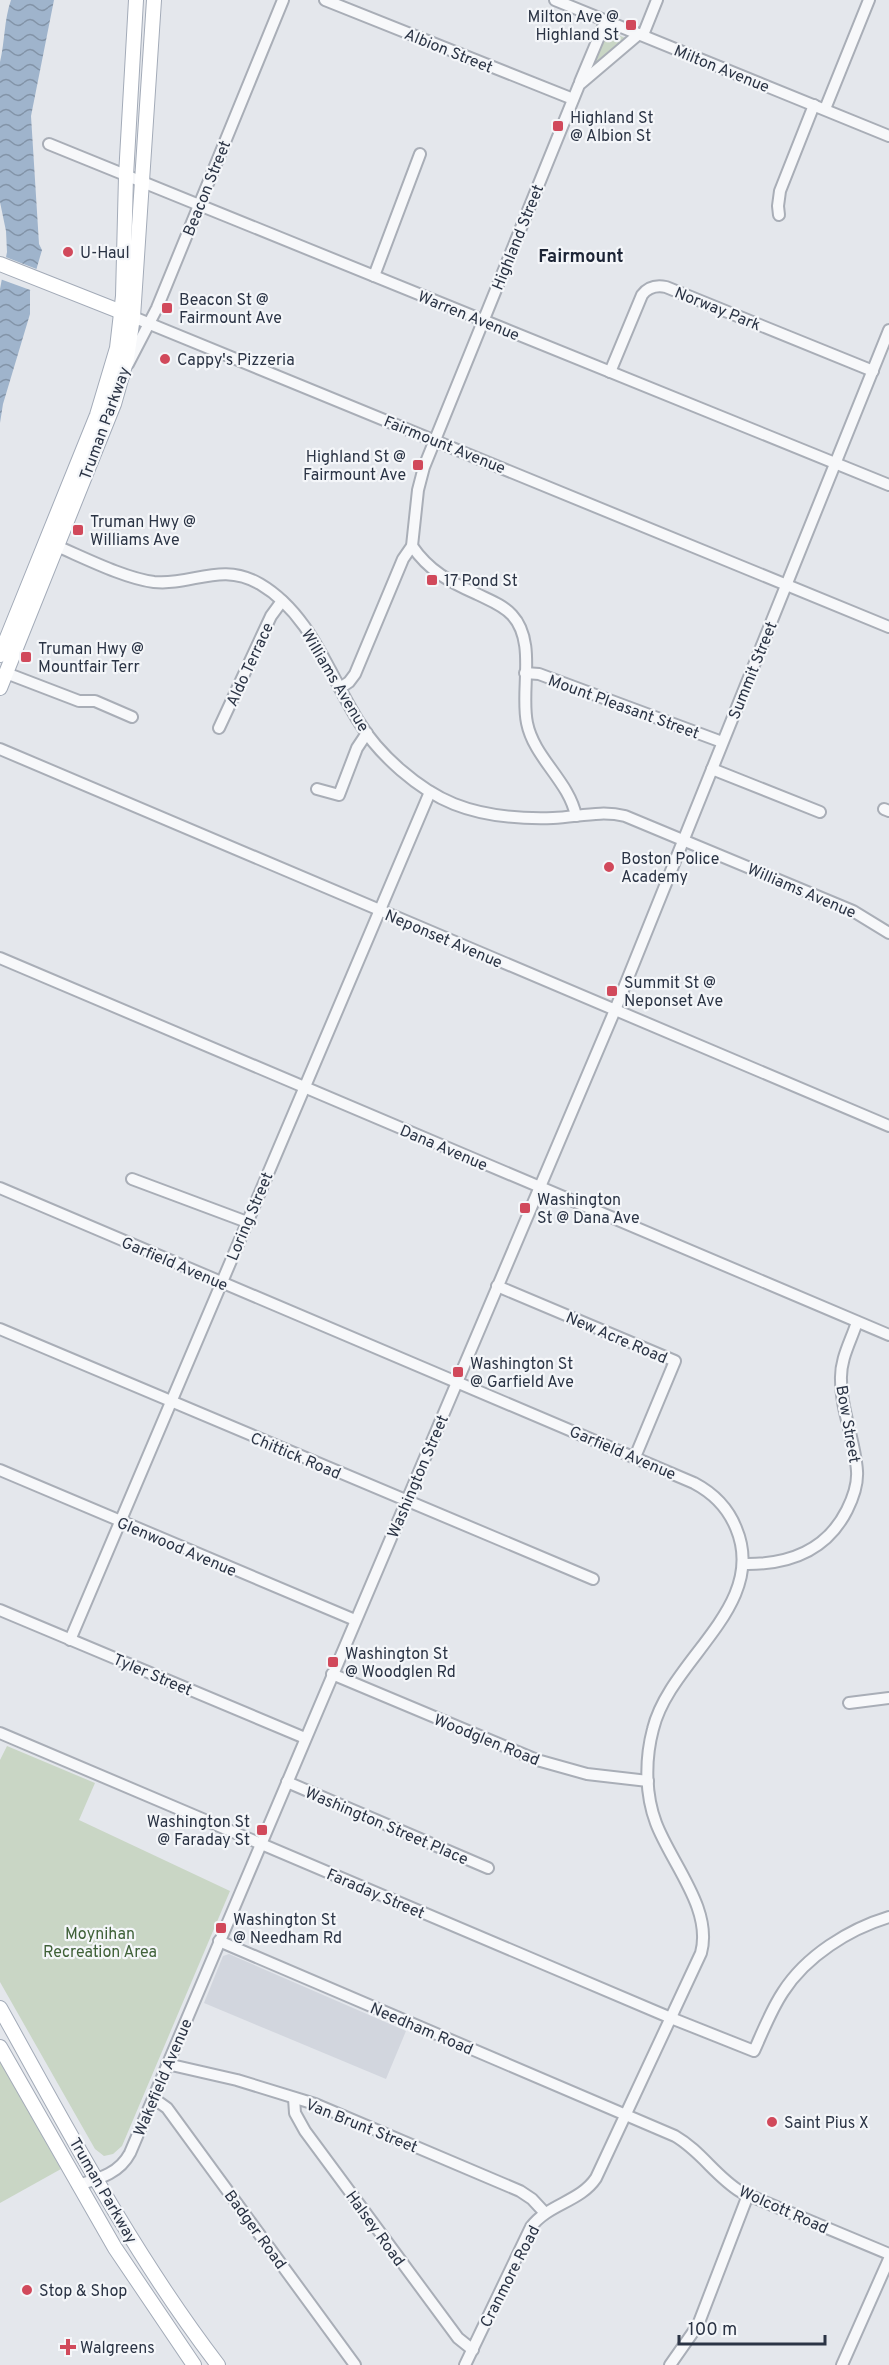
<svg xmlns="http://www.w3.org/2000/svg" width="889" height="2365" font-family="Overpass,sans-serif">
<defs>
<pattern id="water-waves" width="16" height="10" patternUnits="userSpaceOnUse" patternTransform="scale(1.5)"><rect width="16" height="10" fill="#9fb4cc"/><path d="M0 5q4-4 8 0t8 0" fill="none" stroke="#8293a7"/></pattern>
</defs>
<rect width="100%" height="100%" fill="#e4e7ec"/>
<path fill="#d2d6de" d="M229,1954L406,2031L386,2079L204,2003L223,1956Z"/>
<g fill="#c9d6c5">
<path d="M607,30L625,38L592,67Z"/>
<path d="M7,1746L95,1783L79,1820L230,1891L122,2146L113,2154L104,2156L95,2149L0,1982V1760Z"/>
<path d="M0,2061L61,2169L0,2203Z"/>
</g>
<path fill="url(#water-waves)" d="M11,0H54L31,116L39,244L42,250L30,291V314L3,404L0,423V289L7,252L6,231L0,202V62C5,41 4,20 11,0Z"/>
<path fill="#e4e7ec" d="M3,256L39,270L33,291L0,279Z"/>
<g fill="none" stroke-linecap="round" stroke-linejoin="round">
<defs>
<g id="minor">
<path d="M325,0L573,99"/>
<path d="M555,0L889,136"/>
<path d="M643,35L657,0"/>
<path d="M580,82L606,20"/>
<path d="M825,109L869,0"/>
<path d="M49,144L889,485"/>
<path d="M779,215L778,206L780,191L814,105"/>
<path d="M374,276L420,154"/>
<path d="M133,317L889,627"/>
<path d="M128,364L157,308L283,0"/>
<path d="M610,372L642,295C648,287 656,285 666,287L873,371"/>
<path d="M52,544C81,556 123,578 154,582C192,586 221,561 260,584C311,614 329,675 359,722C379,755 419,790 454,804C484,816 521,819 553,818C577,817 601,810 625,816L853,911L889,933"/>
<path d="M412,546C429,571 450,582 477,594C489,600 503,605 512,615C537,642 520,690 527,723C534,758 569,781 576,816"/>
<path d="M6,673L79,701H95L132,717"/>
<path d="M525,673L539,674L722,742"/>
<path d="M340,688L349,682L355,674L403,559L412,546L418,490L424,467L579,85L639,34"/>
<path d="M219,728L271,616L282,601"/>
<path d="M0,749L889,1126"/>
<path d="M712,769L820,812"/>
<path d="M317,789L339,795L357,748L367,733"/>
<path d="M884,809L889,811"/>
<path d="M0,958L889,1335"/>
<path d="M132,1179L247,1222"/>
<path d="M0,1188L694,1483C713,1493 728,1508 736,1528C769,1606 670,1659 653,1729C645,1759 645,1794 656,1823C671,1863 713,1909 701,1953L596,2178C580,2202 548,2204 531,2227L465,2365"/>
<path d="M497,1286L675,1361L635,1457"/>
<path d="M0,1329L593,1579"/>
<path d="M0,1470L355,1620"/>
<path d="M743,1564C787,1565 826,1552 847,1510C853,1498 858,1485 857,1471C855,1440 841,1411 841,1380C840,1359 851,1341 857,1322"/>
<path d="M0,1610L305,1738"/>
<path d="M70,1640L430,792"/>
<path d="M332,1674L537,1760L587,1774L648,1781"/>
<path d="M849,1703L889,1698"/>
<path d="M0,1733L671,2018L754,2051C763,2031 771,2010 783,1992C806,1956 849,1929 889,1917"/>
<path d="M287,1782L488,1868"/>
<path d="M219,1941L675,2136C701,2151 716,2177 741,2192L889,2254"/>
<path d="M167,2064L237,2080L315,2104L520,2191L532,2199L545,2213"/>
<path d="M153,2098L167,2108L355,2365"/>
<path d="M294,2098L295,2113L305,2131L458,2338L473,2350"/>
<path d="M78,2185C98,2179 119,2174 130,2153L615,1010L889,330"/>
<path d="M670,2365L698,2325L748,2195"/>
<path d="M842,2365L889,2259"/>
</g>
<g id="major">
<path d="M0,264L129,315"/>
<path d="M0,655L97,415L117,348L123,296L126,176L136,0"/>
<path d="M0,688L114,404L127,358L133,317L154,0"/>
<path d="M0,2008C68,2130 133,2254 218,2365"/>
<path d="M0,2047L115,2248L194,2365"/>
</g>
</defs>
<use href="#minor" stroke="#a9aeb7" stroke-width="14"/>
<use href="#major" stroke="#a3abb8" stroke-width="16"/>
<use href="#minor" stroke="#f7f8fa" stroke-width="10"/>
<use href="#major" stroke="#fff" stroke-width="14"/>
</g>
<g fill="#d1495b" stroke="#f4f6f9" stroke-width="2">
<rect x="625" y="19" width="12" height="12" rx="3"/>
<rect x="552" y="120" width="12" height="12" rx="3"/>
<circle cx="68" cy="252" r="6"/>
<rect x="161" y="302" width="12" height="12" rx="3"/>
<circle cx="165" cy="359" r="6"/>
<rect x="412" y="459" width="12" height="12" rx="3"/>
<rect x="72" y="524" width="12" height="12" rx="3"/>
<rect x="426" y="574" width="12" height="12" rx="3"/>
<rect x="20" y="651" width="12" height="12" rx="3"/>
<circle cx="609" cy="867" r="6"/>
<rect x="606" y="985" width="12" height="12" rx="3"/>
<rect x="519" y="1202" width="12" height="12" rx="3"/>
<rect x="452" y="1366" width="12" height="12" rx="3"/>
<rect x="327" y="1656" width="12" height="12" rx="3"/>
<rect x="256" y="1824" width="12" height="12" rx="3"/>
<rect x="215" y="1922" width="12" height="12" rx="3"/>
<circle cx="772" cy="2122" r="6"/>
<circle cx="27" cy="2290" r="6"/>
<path d="M65 2338h6v6h6v6h-6v6h-6v-6h-6v-6h6z"/>
</g>
<g text-anchor="middle" stroke-width="4.5" stroke-linejoin="round" paint-order="stroke">
<g font-size="16" fill="#2b3445" stroke="#f4f6f9" text-anchor="start">
<text x="619" y="22" text-anchor="end">Milton Ave @<tspan x="619" dy="18">Highland St</tspan></text>
<text x="570" y="123">Highland St<tspan x="570" dy="18">@ Albion St</tspan></text>
<text x="80" y="258">U-Haul</text>
<text x="179" y="305">Beacon St @<tspan x="179" dy="18">Fairmount Ave</tspan></text>
<text x="177" y="365">Cappy's Pizzeria</text>
<text x="406" y="462" text-anchor="end">Highland St @<tspan x="406" dy="18">Fairmount Ave</tspan></text>
<text x="90" y="527">Truman Hwy @<tspan x="90" dy="18">Williams Ave</tspan></text>
<text x="444" y="586">17 Pond St</text>
<text x="38" y="654">Truman Hwy @<tspan x="38" dy="18">Mountfair Terr</tspan></text>
<text x="621" y="864">Boston Police<tspan x="621" dy="18">Academy</tspan></text>
<text x="624" y="988">Summit St @<tspan x="624" dy="18">Neponset Ave</tspan></text>
<text x="537" y="1205">Washington<tspan x="537" dy="18">St @ Dana Ave</tspan></text>
<text x="470" y="1369">Washington St<tspan x="470" dy="18">@ Garfield Ave</tspan></text>
<text x="345" y="1659">Washington St<tspan x="345" dy="18">@ Woodglen Rd</tspan></text>
<text x="250" y="1827" text-anchor="end">Washington St<tspan x="250" dy="18">@ Faraday St</tspan></text>
<text x="233" y="1925">Washington St<tspan x="233" dy="18">@ Needham Rd</tspan></text>
<text x="784" y="2128">Saint Pius X</text>
<text x="39" y="2296">Stop &amp; Shop</text>
<text x="80" y="2353">Walgreens</text>
</g>
<g font-size="16" fill="#2b3445" stroke="#f4f6f9">
<text transform="translate(449 50) rotate(22)" y="6">Albion Street</text>
<text transform="translate(722 68) rotate(22)" y="6">Milton Avenue</text>
<text transform="translate(206 188) rotate(-68)" y="6">Beacon Street</text>
<text transform="translate(517 237) rotate(-68)" y="6">Highland Street</text>
<text transform="translate(718 308) rotate(22)" y="6">Norway Park</text>
<text transform="translate(469 315) rotate(22)" y="6">Warren Avenue</text>
<text transform="translate(104 423) rotate(-70)" y="6">Truman Parkway</text>
<text transform="translate(445 444) rotate(22)" y="6">Fairmount Avenue</text>
<text transform="translate(249 664) rotate(-65)" y="6">Aldo Terrace</text>
<text transform="translate(752 670) rotate(-68)" y="6">Summit Street</text>
<text transform="translate(336 680) rotate(59)" y="6">Williams Avenue</text>
<text transform="translate(624 706) rotate(20)" y="6">Mount Pleasant Street</text>
<text transform="translate(802 890) rotate(23)" y="6">Williams Avenue</text>
<text transform="translate(444 938) rotate(23)" y="6">Neponset Avenue</text>
<text transform="translate(444 1147) rotate(23)" y="6">Dana Avenue</text>
<text transform="translate(249 1216) rotate(-67)" y="6">Loring Street</text>
<text transform="translate(175 1263) rotate(23)" y="6">Garfield Avenue</text>
<text transform="translate(617 1337) rotate(23)" y="6">New Acre Road</text>
<text transform="translate(849 1424) rotate(80)" y="6">Bow Street</text>
<text transform="translate(623 1452) rotate(23)" y="6">Garfield Avenue</text>
<text transform="translate(296 1455) rotate(23)" y="6">Chittick Road</text>
<text transform="translate(417 1476) rotate(-67)" y="6">Washington Street</text>
<text transform="translate(177 1546) rotate(23)" y="6">Glenwood Avenue</text>
<text transform="translate(153 1674) rotate(23)" y="6">Tyler Street</text>
<text transform="translate(487 1739) rotate(22)" y="6">Woodglen Road</text>
<text transform="translate(387 1825) rotate(23)" y="6">Washington Street Place</text>
<text transform="translate(376 1893) rotate(23)" y="6">Faraday Street</text>
<text transform="translate(422 2028) rotate(23)" y="6">Needham Road</text>
<text transform="translate(162 2077) rotate(-67)" y="6">Wakefield Avenue</text>
<text transform="translate(362 2125) rotate(22)" y="6">Van Brunt Street</text>
<text transform="translate(104 2190) rotate(60)" y="6">Truman Parkway</text>
<text transform="translate(784 2209) rotate(24)" y="6">Wolcott Road</text>
<text transform="translate(376 2228) rotate(54)" y="6">Halsey Road</text>
<text transform="translate(256 2229) rotate(54)" y="6">Badger Road</text>
<text transform="translate(509 2276) rotate(-63)" y="6">Cranmore Road</text>
</g>
<g font-size="16" fill="#3f6138" stroke="#f4f6f9">
<text x="100" y="1939">Moynihan<tspan x="100" dy="18">Recreation Area</tspan></text>
</g>
<g font-size="18" font-weight="bold" fill="#1d2536" stroke="#f4f6f9">
<text x="581" y="262">Fairmount</text>
</g>
</g>
<path d="M679 2335v9h146v-9" fill="none" stroke="#2b3445" stroke-width="3"/>
<text x="688" y="2335" font-size="18" fill="#2b3445" stroke="#f4f6f9" stroke-width="4.5" paint-order="stroke">100 m</text>
</svg>
